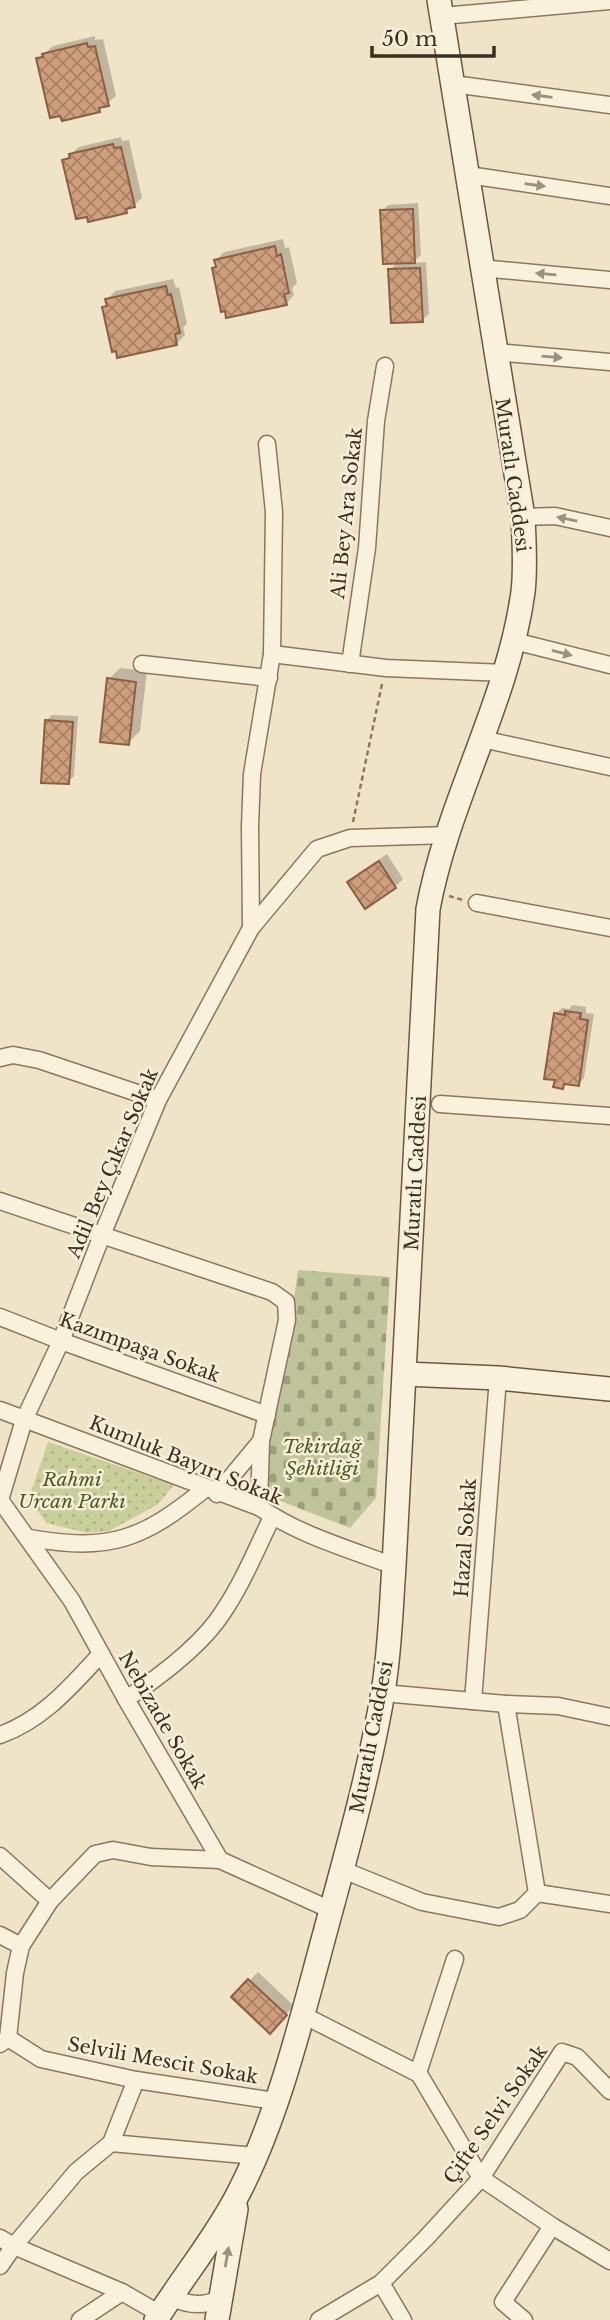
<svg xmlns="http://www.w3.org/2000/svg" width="610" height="2320" font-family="'Libre Baskerville',serif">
<defs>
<pattern id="grass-dots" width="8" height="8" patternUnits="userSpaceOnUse" patternTransform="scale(1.75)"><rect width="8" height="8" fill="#c9cf9b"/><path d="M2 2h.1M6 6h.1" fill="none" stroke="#aeb285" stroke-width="1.8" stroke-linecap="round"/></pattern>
<pattern id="cemetery-stones" width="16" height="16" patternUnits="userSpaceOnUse" patternTransform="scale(1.75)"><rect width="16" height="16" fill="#bfc49a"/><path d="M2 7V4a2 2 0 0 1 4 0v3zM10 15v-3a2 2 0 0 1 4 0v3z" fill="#9ca07d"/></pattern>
<pattern id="building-cross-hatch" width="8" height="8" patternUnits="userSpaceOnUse" patternTransform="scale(1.75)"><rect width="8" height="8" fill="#cf9f7d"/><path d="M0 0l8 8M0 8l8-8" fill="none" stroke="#a98266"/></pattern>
</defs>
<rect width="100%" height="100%" fill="#f0e4c8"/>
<path fill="url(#grass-dots)" d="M48,1442L174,1485L157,1505L109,1531L88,1533L46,1523L29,1498Z"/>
<path fill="url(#cemetery-stones)" d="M298,1270L390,1277L376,1498L350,1528L265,1495L264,1463L284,1368Z"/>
<g fill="#0003">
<path d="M95,36V40L103,39L116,96L99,110L38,59L53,46Z"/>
<path d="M121,137L122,141L129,140L142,198L126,212L64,160L79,147Z"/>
<path d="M418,203L421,255L412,263L426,262L429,314L422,320L390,270L398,262L382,211L388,205Z"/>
<path d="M283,239L285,248L289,247L297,283L292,288L294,295L286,304L214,268L217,265L216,260L224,252Z"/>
<path d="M173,279L176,288L179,287L187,323L183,328L185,335L177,343L104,308L108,304L107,300L115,291Z"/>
<path d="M120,668L147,671L140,731L128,743L109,679Z"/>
<path d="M52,715L78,716L74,776L68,782L46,721Z"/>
<path d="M387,854L403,879L395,887L365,906L349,882L357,874Z"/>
<path d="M573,1005L586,1007V1013L594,1014L584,1078L578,1085L567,1083L563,1087L555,1014L562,1008L569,1009Z"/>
<path d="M258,1972L294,2006L270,2031L234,1997Z"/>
</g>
<g fill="url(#building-cross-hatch)" stroke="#8d5f41" stroke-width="2">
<path d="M87,43L88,47L95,46L109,106L99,108L100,112L62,121L60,116L50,118L36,58L43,57L42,54Z"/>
<path d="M113,144L114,148L121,147L135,207L126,209L127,213L88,222L87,217L76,219L62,160L70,158L69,154Z"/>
<path d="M413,209L415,263L383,264L380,210Z"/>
<path d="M275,246L277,256L281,254L289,293L284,294L287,305L226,318L225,311L221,312L212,268L216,267L214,260Z"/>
<path d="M420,268L423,322L391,323L388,269Z"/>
<path d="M166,286L168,295L171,294L180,333L175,334L177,345L117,358L116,351L112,352L102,307L107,306L105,299Z"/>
<path d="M107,678L136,682L129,745L100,742Z"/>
<path d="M45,720L73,722L69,784L41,783Z"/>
<path d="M379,861L396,888L365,909L347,882Z"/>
<path d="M565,1011L581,1013L580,1019L588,1020L579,1086L564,1084L563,1089L553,1087L555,1080L544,1079L554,1013L565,1015Z"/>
<path d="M248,1979L287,2015L270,2034L231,1997Z"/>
</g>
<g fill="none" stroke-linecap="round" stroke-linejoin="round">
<defs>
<g id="street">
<path d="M442,16L610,1"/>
<path d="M453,84L610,105"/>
<path d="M468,175L610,196"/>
<path d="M481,268L610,280"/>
<path d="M495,352L610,362"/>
<path d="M523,517L555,516L610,528"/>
<path d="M514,641L610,665"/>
<path d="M272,654L386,668L505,673"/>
<path d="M142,664L269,678"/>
<path d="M350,664L367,548L376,421L385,366"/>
<path d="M482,739L610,767"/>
<path d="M477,903L610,928"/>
<path d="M251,928L250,826L252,774L272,654L274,512L267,444"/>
<path d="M0,1058L13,1055L39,1060L158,1100"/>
<path d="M440,1104L610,1116"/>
<path d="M0,1201L272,1292L286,1302L287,1320L261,1441L259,1507"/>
<path d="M0,1317L61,1341L267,1415"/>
<path d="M0,1410L259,1507C299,1535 349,1549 394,1566"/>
<path d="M217,1494L261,1441"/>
<path d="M29,1538C111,1552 142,1540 206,1488"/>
<path d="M383,1693L506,1704L558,1706L610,1717"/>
<path d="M126,1699C155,1680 195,1650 216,1622C240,1590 255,1552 272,1517"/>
<path d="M473,1701L498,1378"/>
<path d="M506,1704L537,1893"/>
<path d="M0,1735C43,1720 71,1686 101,1654"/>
<path d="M0,1856L50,1901"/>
<path d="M343,1870L422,1902L499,1917L520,1910L537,1893L610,1904"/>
<path d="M331,1910L220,1860L126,1699L72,1601L0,1500L24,1420L61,1341L102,1235L158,1100L251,928L317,849L350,838L449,835"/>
<path d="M0,1935L21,1946"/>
<path d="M303,2015L419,2074L481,2178L552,2226L610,2261"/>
<path d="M8,2038L41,2059L136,2080L275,2101"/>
<path d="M0,2044L8,2038L15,1973L21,1946L50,1901L95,1854L113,1850L151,1857L220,1860"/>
<path d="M418,2073L455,1959"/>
<path d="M111,2143L256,2156"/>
<path d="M0,2238L14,2246L122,2292L160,2314"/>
<path d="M0,2266L14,2246L76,2172L111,2143L136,2080"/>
<path d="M381,2283L403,2320"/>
<path d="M171,2297C187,2305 203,2307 219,2299"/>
<path d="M80,2320L122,2292"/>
<path d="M319,2320L381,2283L426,2238L481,2178L562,2052L577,2057L610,2091"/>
<path d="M524,2320L503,2302L552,2226"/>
</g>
<g id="secondary">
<path d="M405,1374L498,1378L610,1389"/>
<path d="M156,2320C182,2278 214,2240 237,2196C275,2124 298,2033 319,1955C342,1868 368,1781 383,1692C390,1651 391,1608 394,1566L428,909C448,800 508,702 523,592C526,567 524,542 523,517L439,0"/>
<path d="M217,2320L236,2209"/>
</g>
</defs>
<use href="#street" stroke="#8d765c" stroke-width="19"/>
<use href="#secondary" stroke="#6f573f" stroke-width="26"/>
<g stroke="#8d765c" stroke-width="2.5" stroke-dasharray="5 3.5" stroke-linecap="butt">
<path d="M353,822L382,684"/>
<path d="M449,896L463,900"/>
</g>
<use href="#street" stroke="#faf1dc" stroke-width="16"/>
<use href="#secondary" stroke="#faf1dc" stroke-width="23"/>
</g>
<defs><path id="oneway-solid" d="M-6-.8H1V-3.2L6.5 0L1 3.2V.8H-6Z" transform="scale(1.75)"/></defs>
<g fill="#9c907e">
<use href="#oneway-solid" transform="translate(542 96) rotate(-172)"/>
<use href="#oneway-solid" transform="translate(535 185) rotate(8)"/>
<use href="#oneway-solid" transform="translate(546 274) rotate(-175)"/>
<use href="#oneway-solid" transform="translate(552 357) rotate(5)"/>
<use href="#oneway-solid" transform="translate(567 519) rotate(-169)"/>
<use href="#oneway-solid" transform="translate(562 653) rotate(14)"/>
<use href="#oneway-solid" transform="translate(227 2257) rotate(-80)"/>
</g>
<g text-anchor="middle" stroke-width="5" stroke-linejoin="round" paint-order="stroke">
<g font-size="19" fill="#3d2e20" stroke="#f7eed8">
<text transform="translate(513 475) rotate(82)" y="7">Muratlı Caddesi</text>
<text transform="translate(346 513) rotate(-84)" y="7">Ali Bey Ara Sokak</text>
<text transform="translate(112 1163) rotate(-67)" y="7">Adil Bey Çıkar Sokak</text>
<text transform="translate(415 1173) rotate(-87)" y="7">Muratlı Caddesi</text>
<text transform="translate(140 1347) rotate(20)" y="7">Kazımpaşa Sokak</text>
<text transform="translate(186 1460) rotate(22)" y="7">Kumluk Bayırı Sokak</text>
<text transform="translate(465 1538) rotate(-86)" y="7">Hazal Sokak</text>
<text transform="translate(163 1720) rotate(60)" y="7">Nebizade Sokak</text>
<text transform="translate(371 1737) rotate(-79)" y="7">Muratlı Caddesi</text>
<text transform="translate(163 2060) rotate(10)" y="7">Selvili Mescit Sokak</text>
<text transform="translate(495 2114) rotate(-55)" y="7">Çifte Selvi Sokak</text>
</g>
<g font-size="19" font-style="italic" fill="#4d5a26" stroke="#f7eed8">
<text x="322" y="1453">Tekirdağ<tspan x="322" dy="22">Şehitliği</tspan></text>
<text x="72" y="1486">Rahmi<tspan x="72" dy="22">Urcan Parkı</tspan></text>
</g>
</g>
<path d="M372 46v10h122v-10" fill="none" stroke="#3d2e20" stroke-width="3.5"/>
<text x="382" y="46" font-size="21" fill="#3d2e20" stroke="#f7eed8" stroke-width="5" paint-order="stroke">50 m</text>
</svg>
